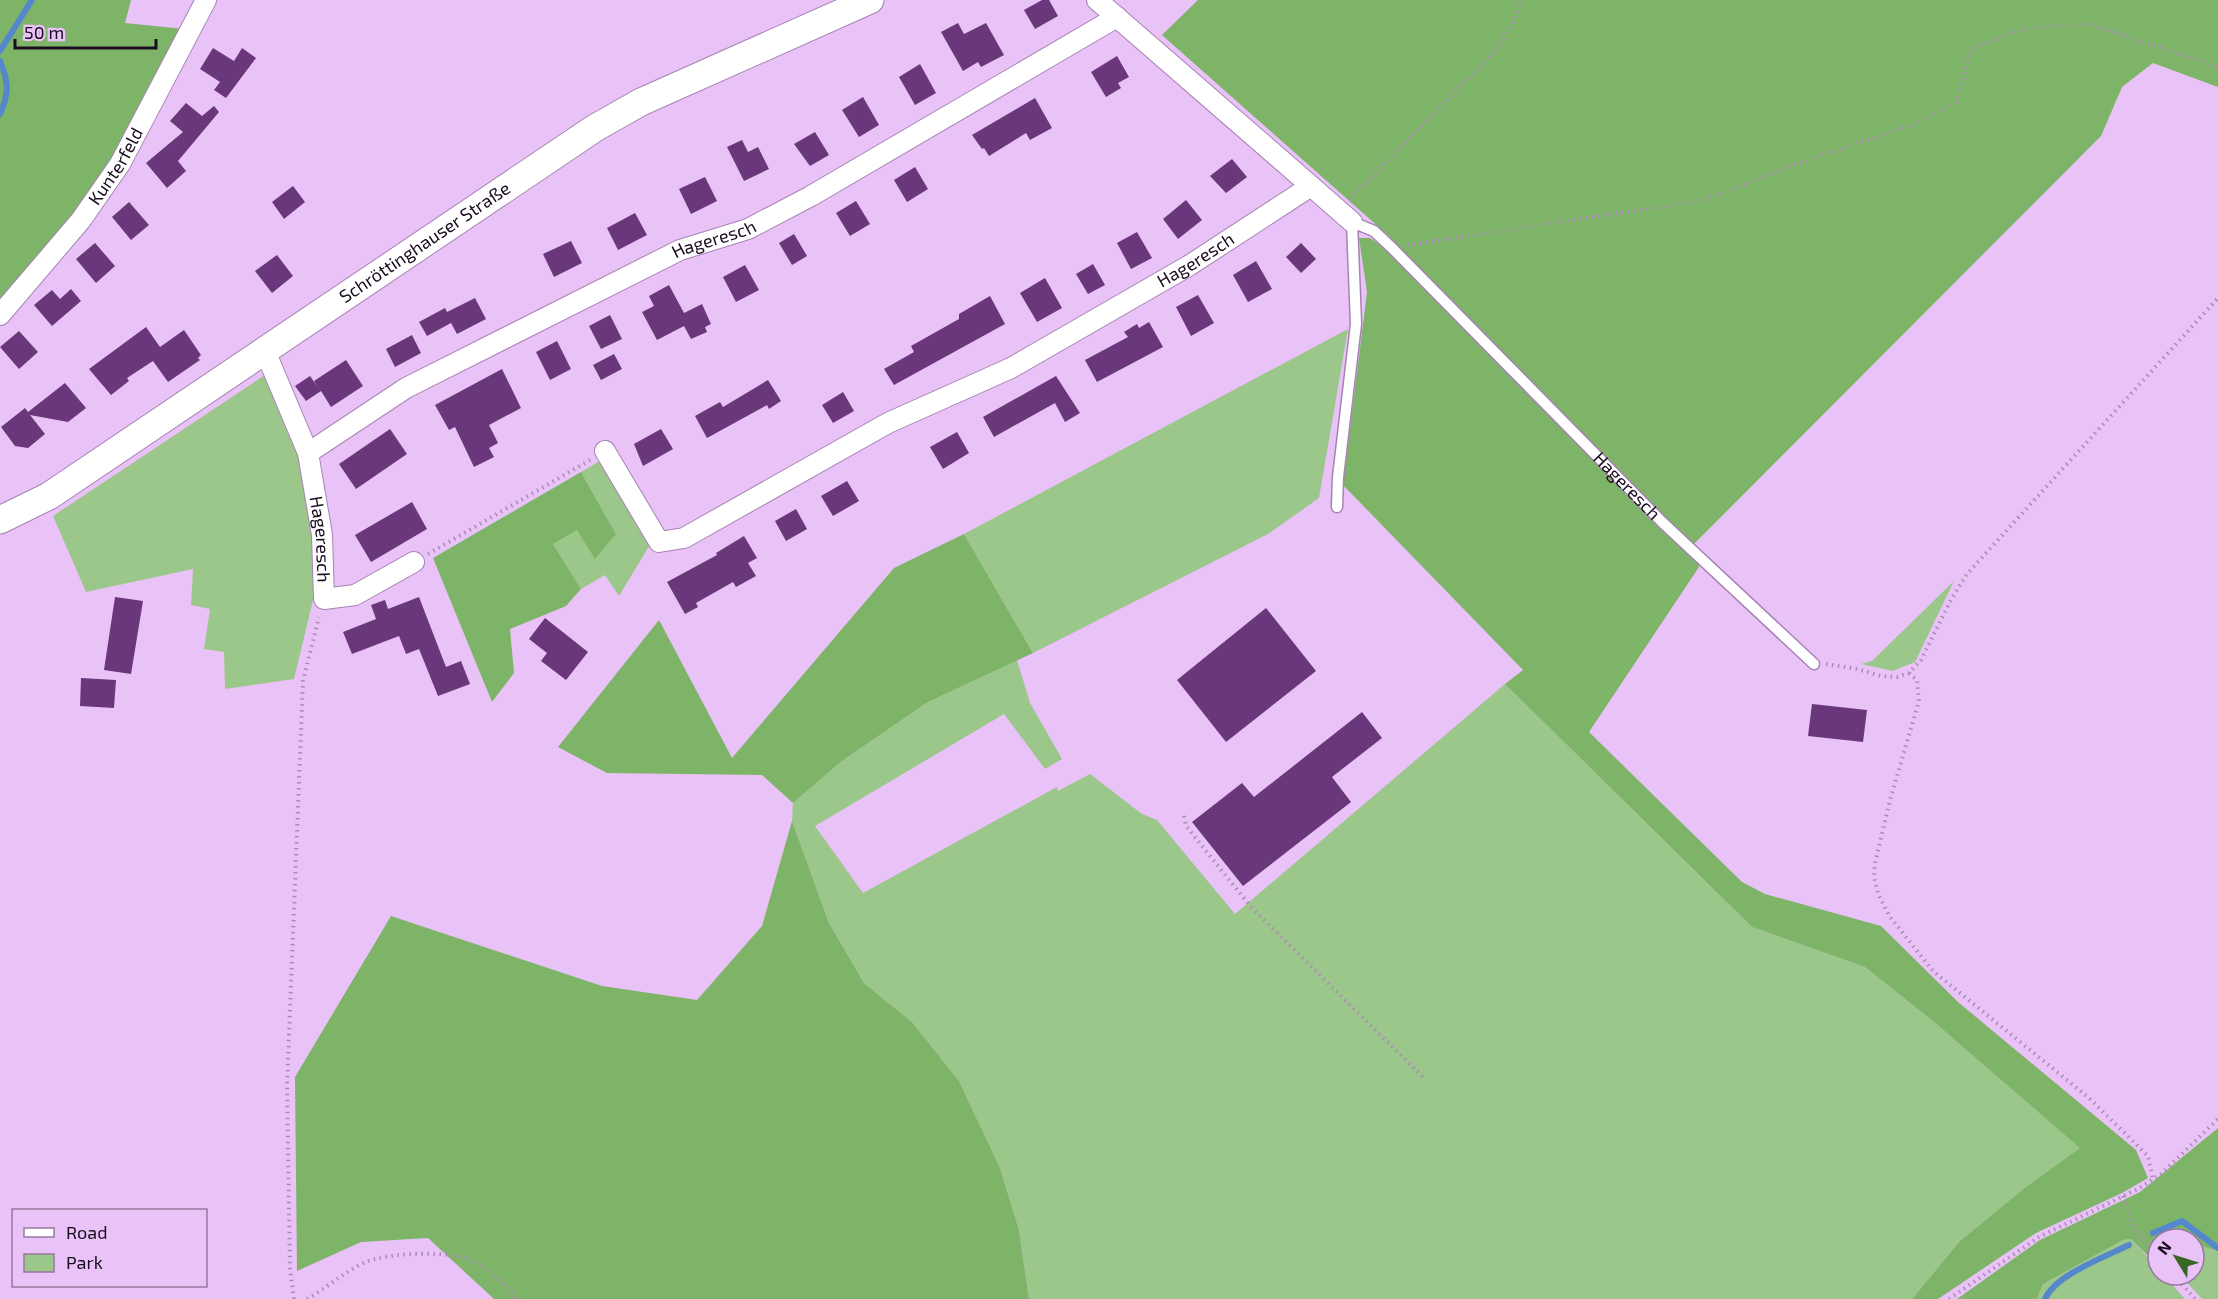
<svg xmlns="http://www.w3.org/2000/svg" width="2218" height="1299" font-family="'Exo 2',sans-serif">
<rect width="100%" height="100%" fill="#e9c2f7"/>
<g fill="#9cc78b">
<path d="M1348,329L1319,498L1268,534L1033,653L964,534Z"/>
<path d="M268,373L300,456L312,540L314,596L294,679L225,689L224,652L204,649L210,609L191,605L193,569L86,592L53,516Z"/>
<path d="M603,459L651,543L619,596L605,575L581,589L553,544L577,529L616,534L581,472Z"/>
<path d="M1954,581L1915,662L1893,671L1861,664L1872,661Z"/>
<path d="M1017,660L1030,703L1062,759L1045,769L1004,714L815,826L863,893L1057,787L1058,791L1090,774L1142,814L1157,820L1235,914L1505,684L1752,927L1865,967L1934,1022L2081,1148L2022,1190L1960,1241L1912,1299H1029L1019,1230L1000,1168L959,1081L912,1022L864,983L829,923L792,821L793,803L842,761L928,702Z"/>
<path d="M2131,1239L2158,1268V1275H2164L2185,1299H2037L2043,1284L2123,1240Z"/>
<path d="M2194,1244L2218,1251V1299H2202L2180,1275H2194Z"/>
</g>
<g fill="#7eb468">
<path d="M0,0H131L125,23L184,29L113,160L74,214L0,301Z"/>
<path d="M1198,0H2218V87L2153,63L2122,87L2101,136L1694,544L1699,567L1589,732L1742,882L1765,894L1881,926L1958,1002L2136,1150L2148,1178L2122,1193L2036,1233L1938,1299H1912L1960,1241L2022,1190L2080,1148L1934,1022L1865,967L1752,927L1505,684L1523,670L1343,485L1367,292L1359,238H1370L1380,245L1390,237L1162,35Z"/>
<path d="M581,472L616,534L595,559L577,530L553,544L581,589L566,606L510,629L514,673L492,702L433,558Z"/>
<path d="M964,534L1033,653L928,702L842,761L793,803L762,775L607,773L558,747L659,620L732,758L894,568Z"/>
<path d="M792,821L829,923L864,983L912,1022L959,1081L1000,1168L1019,1230L1029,1299H494L428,1238L361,1242L297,1271L295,1077L391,916L602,986L697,1000L762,926Z"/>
<path d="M2218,1128V1251L2194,1244V1239H2158V1251L2147,1255L2131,1239L2123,1240L2043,1284L2037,1299H1957L2040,1240L2140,1192Z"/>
</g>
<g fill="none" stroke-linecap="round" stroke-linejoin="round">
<g stroke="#5587cd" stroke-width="6">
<path d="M0,51L32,0"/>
<path d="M0,61C9,83 9,93 0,114"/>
<path d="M2153,1233L2182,1221L2218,1248"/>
<path d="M2045,1299C2055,1275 2105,1257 2129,1245"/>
</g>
</g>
<g fill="#69377a">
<path d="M1042,0H1049L1058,16L1035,29L1024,10Z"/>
<path d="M958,23L964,34L986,23L1004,55L981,67L978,62L963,71L941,32Z"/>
<path d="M213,48L234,61L242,48L256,58L226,98L214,90L220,82L200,69Z"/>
<path d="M1117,56L1129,77L1118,83L1121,88L1106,97L1091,72Z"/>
<path d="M920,64L936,93L915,105L899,77Z"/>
<path d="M863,97L879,125L859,137L842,110Z"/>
<path d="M1035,98L1052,128L1030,140L1026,133L989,156L984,148L982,149L972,135Z"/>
<path d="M186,103L202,116L214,106L219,112L178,161L186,171L167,188L146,163L183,132L170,121Z"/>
<path d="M815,132L829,155L810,166L794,144Z"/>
<path d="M742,140L748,152L758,147L769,169L744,181L727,147Z"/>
<path d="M1232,159L1247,177L1226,193L1210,176Z"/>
<path d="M915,167L928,189L907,202L894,180Z"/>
<path d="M705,177L717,201L691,214L679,189Z"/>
<path d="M293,186L305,202L284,219L272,202Z"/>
<path d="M1186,200L1202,220L1178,239L1163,219Z"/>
<path d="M856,201L870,224L850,236L836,213Z"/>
<path d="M129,202L149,225L131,240L112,217Z"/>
<path d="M635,213L647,235L618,250L607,228Z"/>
<path d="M1137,232L1152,258L1131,269L1117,243Z"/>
<path d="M794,234L807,256L792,265L779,243Z"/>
<path d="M571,241L582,263L554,277L543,254Z"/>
<path d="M95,243L115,266L96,283L76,259Z"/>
<path d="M1301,243L1316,259L1301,273L1286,257Z"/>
<path d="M277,255L293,276L272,293L255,271Z"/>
<path d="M1256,261L1272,289L1248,302L1233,275Z"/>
<path d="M1093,264L1105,285L1088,294L1076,274Z"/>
<path d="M745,265L759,290L736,302L723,277Z"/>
<path d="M1045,278L1062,308L1037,322L1020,293Z"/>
<path d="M669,285L684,313L702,304L711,324L705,327L707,332L691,339L684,326L657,340L642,312L654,306L649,296Z"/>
<path d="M71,289L81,301L52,326L34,305L52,290L60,299Z"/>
<path d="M1198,295L1214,323L1191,336L1176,307Z"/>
<path d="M990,296L1005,324L894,385L884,369L914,352L911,346L959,319V314Z"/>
<path d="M475,298L486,319L457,334L451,323L427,336L419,322L445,308L447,312Z"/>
<path d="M610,315L622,339L601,349L589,326Z"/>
<path d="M1149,322L1163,347L1097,382L1085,360L1128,337L1124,332L1137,324L1139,328Z"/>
<path d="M146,327L160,347L184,330L201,355L198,358L200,360L168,382L153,361L127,378L129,381L111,395L89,369Z"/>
<path d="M19,331L38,352L19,369L0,347Z"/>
<path d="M412,335L421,353L395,367L386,349Z"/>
<path d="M557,341L571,369L550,380L536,352Z"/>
<path d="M614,354L622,369L601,380L593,365Z"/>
<path d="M346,360L363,386L331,407L321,391L306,401L295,386L310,376L319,389L314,381Z"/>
<path d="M502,369L521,408L489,425L498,443L489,448L494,457L474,467L455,427L449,430L435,405Z"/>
<path d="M1056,376L1080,413L1065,422L1055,403L994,437L983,417Z"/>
<path d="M768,380L781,401L769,409L767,405L707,438L695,416L720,402L723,407Z"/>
<path d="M65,383L86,408L68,422L30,415L45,434L28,448L15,446L1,427L25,408L28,412Z"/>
<path d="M843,392L854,411L833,423L822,405Z"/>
<path d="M390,429L407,454L356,489L339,464Z"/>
<path d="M661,429L673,449L643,466L634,444Z"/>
<path d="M957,432L969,453L943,469L930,447Z"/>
<path d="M847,481L859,501L833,516L821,496Z"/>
<path d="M412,502L427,529L371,562L355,535Z"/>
<path d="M796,509L807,529L786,541L775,521Z"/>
<path d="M744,536L757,558L748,563L756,576L736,587L733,582L696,603L698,607L685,614L667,582L717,555L716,553Z"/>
<path d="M115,597L143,601L131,674L104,670Z"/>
<path d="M419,597L446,667L461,661L470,684L438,696L419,649L406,654L399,636L352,654L343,632L376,619L371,605L385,600L388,609Z"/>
<path d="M1266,608L1316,671L1226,742L1177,680Z"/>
<path d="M545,618L588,652L566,680L541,661L547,653L529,639Z"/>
<path d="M81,678L116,680L114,708L80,706Z"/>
<path d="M1812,704L1867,710L1863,742L1808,736Z"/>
<path d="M1362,712L1382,738L1332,777L1351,802L1243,886L1192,822L1242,783L1254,797Z"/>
</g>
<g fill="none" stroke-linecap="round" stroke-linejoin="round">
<defs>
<g id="service">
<path id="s1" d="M1337,507L1338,477L1356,324L1352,222L1374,231L1392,248L1662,522L1814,664"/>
</g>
<g id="minor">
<path d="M1097,0L1311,186"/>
<path id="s2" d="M0,315L81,220L120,164L206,0"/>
<path id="s3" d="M265,351L308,453L322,535L324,599L355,595L414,562"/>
<path id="s4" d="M605,451L659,542L684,538L888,423L1011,368L1190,265L1311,186L1352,222"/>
<path id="s5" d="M308,453L406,388L680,250L748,229L811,196L1117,17"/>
</g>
<g id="secondary">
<path id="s6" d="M0,520L49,496L595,128L641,102L870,0"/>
</g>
</defs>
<use href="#service" stroke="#a783b4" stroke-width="13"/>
<use href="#minor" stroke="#a783b4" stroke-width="22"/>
<use href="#secondary" stroke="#a783b4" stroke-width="29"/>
<g stroke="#ab8bb6" stroke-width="4" stroke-dasharray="1.5 4.5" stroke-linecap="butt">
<path d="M1350,199L1493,53L1512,25L1521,0"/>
<path d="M1408,245L1705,200L1798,163L1910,126L1957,102L1971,49L2027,28L2089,24L2218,67"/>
<path d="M428,554L590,460"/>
<path d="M1826,664L1857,669L1881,676L1897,677L1909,673L1921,660L1952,598L1967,574L2218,298"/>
<path d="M1909,673L1917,680L1919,701L1890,800L1875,863L1874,876L1878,894L1890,917L1933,971L2089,1098L2148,1156L2153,1179"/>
<path d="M1184,816L1186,826L1251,907L1425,1079"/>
<path d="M2123,1196L2134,1229L2158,1258"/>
<path d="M2174,1275L2195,1299"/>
<path d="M294,1299L290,1269L287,1085L303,681L319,617"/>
<path d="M307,1299C327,1288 345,1271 366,1262C390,1252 453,1250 476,1262C492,1269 506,1287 518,1299"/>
<path d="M1949,1299L2039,1237L2138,1189L2161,1174L2218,1119"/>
</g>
<use href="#service" stroke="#fff" stroke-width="10"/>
<use href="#minor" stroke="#fff" stroke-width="20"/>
<use href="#secondary" stroke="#fff" stroke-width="27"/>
</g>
<g text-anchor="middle" stroke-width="6" stroke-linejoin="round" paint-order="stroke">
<g font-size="18" fill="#1a0c1f" stroke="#e9c2f7">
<text dy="6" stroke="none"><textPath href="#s2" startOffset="189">Kunterfeld</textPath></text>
<text dy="6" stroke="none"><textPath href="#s5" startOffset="460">Hageresch</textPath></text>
<text dy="6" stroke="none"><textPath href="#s6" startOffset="508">Schröttinghauser Straße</textPath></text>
<text dy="6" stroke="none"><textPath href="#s4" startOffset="714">Hageresch</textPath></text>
<text dy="6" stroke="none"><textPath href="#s1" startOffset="669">Hageresch</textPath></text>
<text dy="6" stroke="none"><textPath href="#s3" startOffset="198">Hageresch</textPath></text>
</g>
</g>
<rect x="12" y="1209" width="195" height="78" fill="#e9c2f7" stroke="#9679a1" stroke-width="1.5"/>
<rect x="24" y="1228" width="30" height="9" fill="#ffffff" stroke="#9679a1" stroke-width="1.5"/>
<text x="66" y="1239" font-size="18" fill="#1a0c1f">Road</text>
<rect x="24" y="1254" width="30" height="18" fill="#9cc78b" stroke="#9679a1" stroke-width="1.5"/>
<text x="66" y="1269" font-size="18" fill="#1a0c1f">Park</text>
<g transform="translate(2176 1257) rotate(308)"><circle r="28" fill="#e9c2f7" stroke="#9679a1" stroke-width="1.5"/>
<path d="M0-4.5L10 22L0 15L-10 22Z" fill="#396624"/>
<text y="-9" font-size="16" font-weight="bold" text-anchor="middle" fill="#1a0c1f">N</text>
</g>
<path d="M15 39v9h141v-9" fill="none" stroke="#1a0c1f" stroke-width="3"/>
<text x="24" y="39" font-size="18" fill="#1a0c1f" stroke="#e9c2f7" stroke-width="4.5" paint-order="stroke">50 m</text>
</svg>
